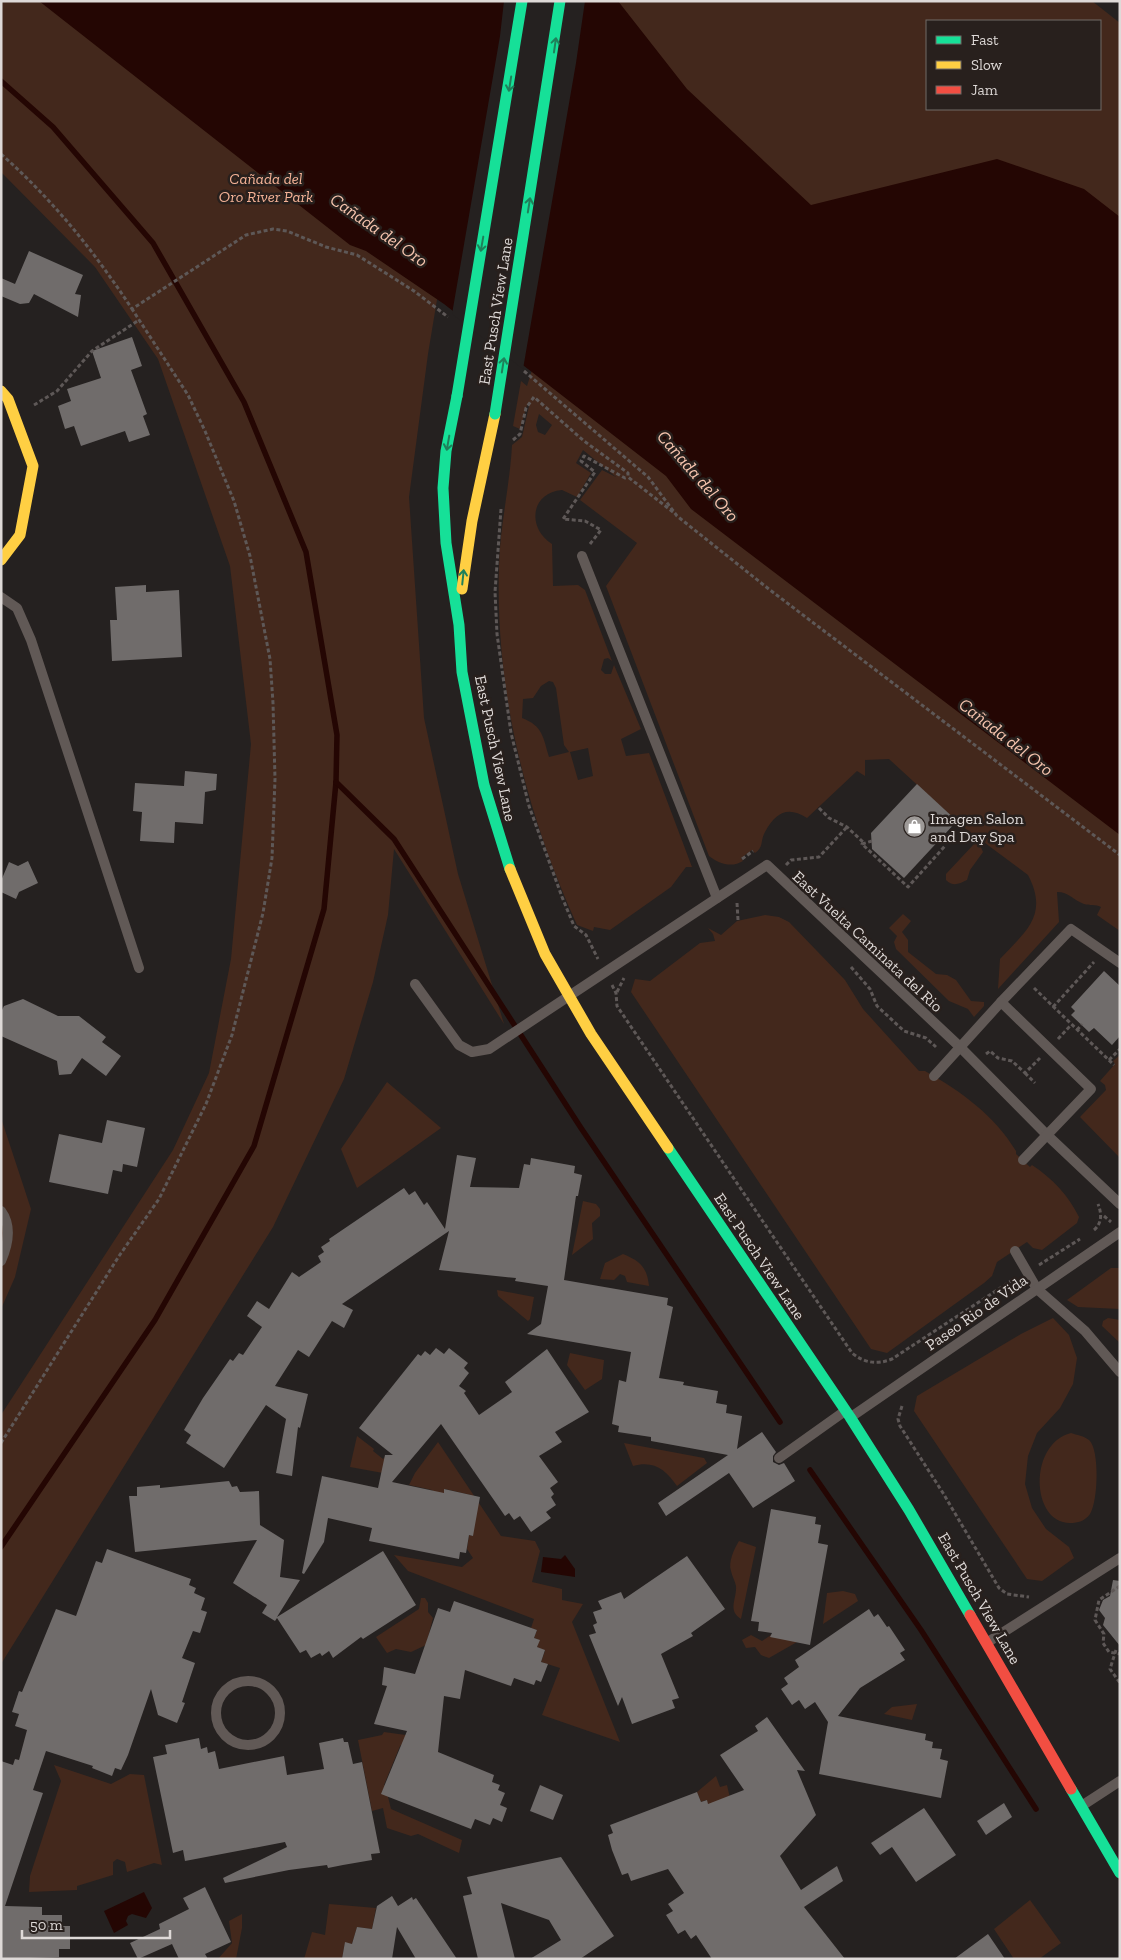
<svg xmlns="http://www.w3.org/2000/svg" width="1121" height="1960" font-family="'Zilla Slab',serif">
<rect width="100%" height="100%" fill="#252120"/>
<g fill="#43281c" fill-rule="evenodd">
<path d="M1,1H1092L1120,23V931L1097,915L1101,907C1095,904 1090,906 1084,904C1073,900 1069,892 1057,892L1059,922L998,989L1000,959C1026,931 1049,915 1028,875L962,826L889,759L865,760V776L857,771L807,818C788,806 776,812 765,832C760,841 764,847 755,853L752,850L741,858L743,861C732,868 719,864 709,856L606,586L637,543L580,500L602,470L616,477L583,450L576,463L591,473L577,497L562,490C530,493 527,528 552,544L553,586L578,585L585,590L612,661L608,658L604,659L601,670L605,674H611L614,665L641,729L621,739L626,756L649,753L692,867H686L671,887L610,930L594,927L593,931L577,925C526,813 495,690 499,566C500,525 510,485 512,445L522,437L529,406L527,405L520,429L513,426L521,381L527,386L539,348L461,155L428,354L409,497L424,718L458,874L504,1024L394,849L388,915L373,982L344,1079L273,1227L1,1664V1415L173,1150L209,1073L231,959L251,744L230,566L158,359L95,267L1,172ZM927,21H1100V109H927ZM539,414L552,425L545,435L538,432L536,425ZM549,681L553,682L556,688L564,745L569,752L549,757C543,737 543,726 522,718L523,699L533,698L541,686ZM588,748L593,776L578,780L570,752Z"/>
<path d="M975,843L980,845L983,852L970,870L967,880C959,884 953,887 946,880V874Z"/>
<path d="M903,914L911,921L902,932L908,940V952L936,974L947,975L956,980L971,1001L984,1002V1006L974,1017L968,1009L949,1001L896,949L894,942L897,936L889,928Z"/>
<path d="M765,915L779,917L789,922L845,980L863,1009L919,1071H925C962,1092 994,1115 1016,1151V1154L1030,1167L1032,1165C1053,1179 1068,1195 1079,1217L1077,1223L1042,1250L1033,1248L1027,1242L997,1262L992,1276L984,1283L887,1353L871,1349L631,992L635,979L650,981L700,943L715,941L713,934L708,928L721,935L737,921Z"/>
<path d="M1120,1055V1158L1080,1117L1106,1090L1105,1085L1100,1081L1115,1064L1113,1061Z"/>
<path d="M387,1082L441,1128L357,1188L341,1149Z"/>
<path d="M1,1118L31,1209L15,1277L1,1309Z"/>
<path d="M583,1201L596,1204L600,1209V1216L592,1223L593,1239L572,1255Z"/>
<path d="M623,1254C640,1261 647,1267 649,1286L627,1282L625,1276L620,1274L614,1280L600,1279L605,1263Z"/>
<path d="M1111,1268H1120V1309L1078,1307L1067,1300Z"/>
<path d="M497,1290L534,1297L530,1319L528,1321L498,1296Z"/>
<path d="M1053,1318L1069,1335L1077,1358L1073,1384L1060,1408L1037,1433L1028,1456L1025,1484L1032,1508L1046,1529L1069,1547L1074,1558L1042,1581L1027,1579L914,1411L917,1396L1021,1334Z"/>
<path d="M1108,1318L1120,1320V1343L1102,1326L1103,1321Z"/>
<path d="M570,1353L604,1360L602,1379L585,1390L567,1365Z"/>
<path d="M1071,1433C1077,1435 1084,1436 1089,1440C1100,1450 1098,1502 1090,1514C1085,1521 1078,1523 1070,1523C1031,1523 1028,1444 1071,1433Z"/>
<path d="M357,1436L374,1449L373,1451L383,1459L385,1457L394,1475L350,1467Z"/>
<path d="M438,1442L501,1536L535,1541L540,1551L532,1582L562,1589V1600L583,1604L572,1622L620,1742L542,1715L560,1668L541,1662L545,1651L537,1647L539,1640L534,1638L537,1630L531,1628L534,1619L408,1571L394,1555L462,1567L473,1558L467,1549L469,1535L473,1536L469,1504L471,1495L445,1489L441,1503L432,1490L409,1485L415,1473Z"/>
<path d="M624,1443L704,1458L707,1463L677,1486C666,1470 654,1460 633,1466Z"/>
<path d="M739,1541L756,1547L741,1619C727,1610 737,1599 736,1586C735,1581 732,1576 731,1571C728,1562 734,1549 739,1541Z"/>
<path d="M843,1591L855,1594L858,1601L823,1624L827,1593Z"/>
<path d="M421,1598H425L428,1603V1612L433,1618L426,1645L411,1652L396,1649L387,1653L376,1637L419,1609Z"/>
<path d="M751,1635L762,1641L771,1635L797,1642L769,1658L761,1655L755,1647L746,1648L742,1640Z"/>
<path d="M917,1704L912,1720L884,1714L892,1707Z"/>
<path d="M384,1732L413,1736L400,1746L384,1785L392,1789L388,1797L391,1809L462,1840L459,1853L418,1834L411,1836L387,1828L383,1808L372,1811L358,1740L382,1735Z"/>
<path d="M54,1765L111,1784L130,1774L144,1775L162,1865L154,1863L127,1872L125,1862L117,1859L113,1862V1875L77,1886V1890L29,1892L30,1876L61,1781Z"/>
<path d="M716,1776L720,1787L727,1785L732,1807L708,1804L706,1800L701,1802L697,1792Z"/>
<path d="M1030,1900L1061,1943L1039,1959H1014L994,1929Z"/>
<path d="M329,1904L376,1908L372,1929L357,1927L352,1944L345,1943L342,1959H304L312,1932L325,1935Z"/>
<path d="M242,1914V1928L236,1959H218L232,1943L229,1921Z"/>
</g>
<g fill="#240603">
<path d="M39,1H618L687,89L811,205L997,159L1084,189L1120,217V835L691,509L666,476L444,304L366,251L350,245Z"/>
<path d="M565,1555L575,1569V1577L541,1572L543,1557L561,1559Z"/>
<path d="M144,1892L152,1908L146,1918L132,1914L128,1916L126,1921L128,1925L114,1933L104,1911Z"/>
</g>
<path fill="#252120" d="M504,1H585L576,63L523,369L452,314L500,36Z"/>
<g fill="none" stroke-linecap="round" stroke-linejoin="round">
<g stroke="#240603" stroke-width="5.5">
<path d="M1,81L53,127L153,243L244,402L306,552L337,735L336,782L324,909L254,1146L155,1320L1,1547"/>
<path d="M336,782L394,839L581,1128L780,1422"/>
<path d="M810,1470L921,1630L1036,1809"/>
</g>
</g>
<g fill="#706c6b">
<path d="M29,251L83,275L75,294L81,295L78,317L34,294L29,303L20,304L1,296V278L15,284Z"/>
<path d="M132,337L142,366L131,370L147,414L143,416L150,435L129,442L125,431L81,446L74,426L65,429L58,406L71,401L67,389L101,378L92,351Z"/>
<path d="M146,585V592L179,590L182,657L112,661L110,620H117L115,587Z"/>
<path d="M185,771L217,774L216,790L205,792L203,824L175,822L174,843L140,841L142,812L133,811L135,783L184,786Z"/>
<path d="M917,784L957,821L904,878L872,849L871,833Z"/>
<path d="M28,861L38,883L19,892L16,899L1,892V881L9,862L18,866Z"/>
<path d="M1104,971L1120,986V1036L1112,1045L1094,1028L1089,1032L1071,1015L1075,1011L1071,1007Z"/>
<path d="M23,999L58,1016H79L106,1037L102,1042L121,1056L106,1076L82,1058L71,1074L59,1075L57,1061L1,1036V1012L4,1006Z"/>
<path d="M107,1120L145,1128L137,1167L123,1164L122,1172L113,1170L108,1194L49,1182L59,1134L102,1143Z"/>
<path d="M457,1155L476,1158L470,1187L519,1188L524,1164L530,1165L531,1158L575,1166L574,1173L582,1175L578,1196H576L564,1280L668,1298L667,1305L673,1307L659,1378L684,1382L683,1385L718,1391L716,1403L727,1405L726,1413L742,1416L737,1449L762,1432L776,1452L773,1456V1462L779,1465L784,1463L795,1481L753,1508L729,1473L666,1516L658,1503L728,1455L651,1441V1437L618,1432L619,1426L612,1424L619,1380L626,1382L631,1352L527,1334L541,1324L548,1286L515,1281L516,1278L439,1270L449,1231L342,1304L353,1310L344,1328L332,1321L309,1357L298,1350L275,1386L308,1394L300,1428L298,1427L292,1476L276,1473L286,1419L266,1405L224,1468L186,1443L191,1435L184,1430L203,1398L230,1359L233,1361L239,1353L243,1355L262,1327L247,1316L257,1301L269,1309L292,1272L299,1277L321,1262L318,1256L324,1252L321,1247L330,1241L329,1239L404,1188L409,1195L415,1191L424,1205L427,1202L445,1229Z"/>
<path d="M436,1348L444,1354L449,1348L468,1363L464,1368L469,1373L459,1386L466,1391L464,1393L479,1415L512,1392L505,1382L547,1349L589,1412L555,1432L562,1442L539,1456L558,1482L550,1488L554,1494L551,1497L556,1505L546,1512L551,1518L531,1532L520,1516L514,1520L509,1513L505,1516L441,1424L392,1482L444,1493V1489L480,1497L473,1536L469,1535L466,1553L460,1552L459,1559L369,1541L372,1528L328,1518L324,1542L304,1574L302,1573L322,1476L378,1488L385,1455H393L359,1428L418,1354L421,1356L425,1351L430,1355Z"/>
<path d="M229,1481L232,1487L237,1486L240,1492L259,1491L260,1525L284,1540L280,1577L300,1580L277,1617L383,1551L416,1605L363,1639L361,1637L333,1658L329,1651L322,1656L320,1653L311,1658L306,1650L300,1653L277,1618L275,1621L262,1613L267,1605L233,1583L257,1540L135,1552L129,1496H137V1487L160,1485V1488Z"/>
<path d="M771,1509L816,1517L815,1524L821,1525L818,1543L828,1545L810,1645L770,1637L772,1633L758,1631L759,1622L751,1621Z"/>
<path d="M107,1549L191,1579L189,1585L196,1588L194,1593L205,1598L201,1610L207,1612L200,1633L193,1631L182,1658L195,1663L182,1702L185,1703L177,1723L158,1715L151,1689L128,1755L121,1770L115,1768L112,1776L92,1768L93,1766L46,1751L33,1790L43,1793L5,1906L42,1907V1915H62V1926H70V1949H59V1957L1,1959V1761L13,1765L15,1759L19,1760L27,1730L15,1726L19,1714L12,1712L19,1691L22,1692L56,1609L76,1616L96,1561L102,1563Z"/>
<path d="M687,1556L725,1609L691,1633L693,1636L661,1654L679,1698L672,1700L675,1708L632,1724L622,1697L618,1706L589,1635L596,1633L593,1625L597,1623L593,1612L602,1609L598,1601L621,1592L624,1599Z"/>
<path d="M1113,1580L1120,1581V1646L1103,1625L1105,1618L1099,1610L1103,1600L1110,1596Z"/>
<path d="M454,1601L537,1630L534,1638L540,1640L537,1647L545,1650L541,1662L548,1664L541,1682L536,1680L534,1685L514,1678L511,1686L465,1670L460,1699L444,1696L438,1752L494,1775L492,1782L500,1785L498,1790L505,1793L500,1805L507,1808L502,1822L493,1818L490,1825L475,1819L471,1829L381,1794L407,1731L374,1724L387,1686L382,1685L384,1667L415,1674L438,1608L450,1612Z"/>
<path d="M869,1609L874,1617L878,1614L887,1627L889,1626L905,1650L900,1653L905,1660L860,1688L838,1716L926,1734L925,1740L933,1742L932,1748L942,1749L940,1759L948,1761L941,1798L819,1774L828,1722L815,1702L805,1709L799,1700L792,1705L781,1689L788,1684L784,1678L799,1667L795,1660Z"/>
<path d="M767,1717L805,1771L797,1770L816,1815L780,1856L801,1890L837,1866L843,1881L804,1907L845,1959H712L696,1935L691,1939L685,1930L678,1934L666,1915L673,1911L668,1904L684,1893L668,1869L631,1881L628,1873L622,1875L612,1850L608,1835L613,1833L610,1825L697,1792L701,1802L707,1800L708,1804L744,1790L720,1755L758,1731L755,1726Z"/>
<path d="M199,1738L201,1749L207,1747L208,1753L215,1751L219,1769L284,1756L287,1775L324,1769L319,1743L343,1738L344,1742H348L353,1764L362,1762L380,1853L371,1854L372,1860L343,1865L328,1868L327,1865L289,1870L225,1883L223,1878L287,1847L285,1842L185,1861L183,1850L173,1853L153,1757L167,1754L165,1745Z"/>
<path d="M540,1785L563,1795L553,1820L530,1811Z"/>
<path d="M1004,1803L1012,1817L986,1835L977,1821Z"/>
<path d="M924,1808L956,1855L916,1882L892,1847L880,1855L871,1843Z"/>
<path d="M561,1857L614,1936L580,1959H530L561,1940L549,1920L501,1903L515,1959H478L463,1896L472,1894L467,1877Z"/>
<path d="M205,1887L231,1942L205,1954L208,1959H179L172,1944L138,1959L130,1943L160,1929L159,1924L189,1909L183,1898Z"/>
<path d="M392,1896L398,1906L412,1897L413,1900L416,1898L457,1959H416L397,1927L392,1959H342L345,1942L352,1944L357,1927L372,1929L377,1906Z"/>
<path d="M988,1934L1005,1959H954Z"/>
</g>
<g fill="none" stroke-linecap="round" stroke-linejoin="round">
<g stroke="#5e5857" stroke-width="3" stroke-dasharray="4 2.5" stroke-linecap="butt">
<path d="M1,154C53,200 94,251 132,309L246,235L273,229L287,231L326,247L357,255L414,291L448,317"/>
<path d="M524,371L648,477L677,516L770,590L1120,855"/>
<path d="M34,405L57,391L92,351L139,320"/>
<path d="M513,440L520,434L526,408L534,397L584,441L628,473V477L673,512"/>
<path d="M501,509L495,592L497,634L511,733L529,806L562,897L574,926L586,935L598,959"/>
<path d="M590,544L601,530L585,521L563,519L595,472L581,461L584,456L625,478L628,477"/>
<path d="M819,808L829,818L847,827L864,843"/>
<path d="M872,841L862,844L908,887L945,846"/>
<path d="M742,859L753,851"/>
<path d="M786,865L791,860L819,857L847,827"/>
<path d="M737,903L738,920"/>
<path d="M851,967L870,989L877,1006L904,1031L926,1038L936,1047"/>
<path d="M612,985L616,993L617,1006L852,1353C864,1363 877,1365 892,1359L1014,1279"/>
<path d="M1034,988L1114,1065"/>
<path d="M617,992L624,978"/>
<path d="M1053,1007L1094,962"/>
<path d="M1077,1030L1082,1024"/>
<path d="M1058,1039L1071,1025"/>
<path d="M986,1054L990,1051L998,1058L1012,1061L1025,1073L1040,1058"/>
<path d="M1109,1060L1120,1049"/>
<path d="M1025,1073L1035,1083"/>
<path d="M1104,1216L1111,1222"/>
<path d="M1094,1230C1102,1223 1102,1214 1098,1204"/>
<path d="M1039,1265L1080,1239"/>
<path d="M902,1406L898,1419L900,1426L943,1493L999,1588L1007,1594L1029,1597"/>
<path d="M1,1443L119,1256L159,1199L206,1104L232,1035L263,913L272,858L275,779L273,703L270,659L250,556L234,501L205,431L188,395L132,309"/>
<path d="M1120,1586L1099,1600L1095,1620L1104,1634L1103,1643L1109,1652L1120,1654"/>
<path d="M1116,1650L1110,1669L1120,1683"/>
</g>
<g stroke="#615956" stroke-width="10">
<path d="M582,556L717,898"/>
<path d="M1,597L17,608L31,640L139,968"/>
<path d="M415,984L459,1045L472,1052L489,1049L767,865L959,1046L1047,1135L1120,1204"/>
<path d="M1001,1002L1071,929L1120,963"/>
<path d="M934,1076L1001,1002L1091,1089L1023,1160"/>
<path d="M1,1211C12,1226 8,1245 1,1261"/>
<path d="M1015,1251L1037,1289L1085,1331L1120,1372"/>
<path d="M851,1417L1120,1232"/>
<path d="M779,1458L845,1411"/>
<path d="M988,1642L1120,1558"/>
<circle cx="248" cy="1713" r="32"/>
<path d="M1083,1805L1120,1781"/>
</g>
<g stroke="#16e098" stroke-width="11">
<path d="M457,396L446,451L443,488L446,543L459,625L462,672L484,785L510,869"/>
<path d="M668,1148L850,1417L909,1510L970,1615"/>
<path d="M1071,1789L1120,1873"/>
</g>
<g stroke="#ffcf43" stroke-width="11">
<path d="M1,391L8,399L33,466L20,535L1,560"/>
<path d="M462,589L472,521L495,414"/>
<path d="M510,869L545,954L591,1034L668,1148"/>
</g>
<path stroke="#f24e42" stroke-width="11" d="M970,1615L1071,1789"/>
<g stroke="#16e098" stroke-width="11">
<path d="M457,396L522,1"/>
<path d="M495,414L560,1"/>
</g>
</g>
<defs><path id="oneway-shaft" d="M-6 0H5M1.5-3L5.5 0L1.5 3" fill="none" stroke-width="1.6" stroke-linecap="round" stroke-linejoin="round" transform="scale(1.25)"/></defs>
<g stroke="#1f805a">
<use href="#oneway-shaft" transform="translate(555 45) rotate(-82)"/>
<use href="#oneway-shaft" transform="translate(510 84) rotate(99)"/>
<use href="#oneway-shaft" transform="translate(529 205) rotate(-81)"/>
<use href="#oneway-shaft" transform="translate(482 244) rotate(100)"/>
<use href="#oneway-shaft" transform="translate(503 365) rotate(-81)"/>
<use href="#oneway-shaft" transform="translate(448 443) rotate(100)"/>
<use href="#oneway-shaft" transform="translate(463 577) rotate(-84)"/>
</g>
<defs>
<symbol id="shop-disc" viewBox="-11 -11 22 22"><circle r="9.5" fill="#9d9997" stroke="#28201d"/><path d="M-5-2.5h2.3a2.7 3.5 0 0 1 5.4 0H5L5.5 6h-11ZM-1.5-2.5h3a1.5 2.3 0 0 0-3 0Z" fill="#fff"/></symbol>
</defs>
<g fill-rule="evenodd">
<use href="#shop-disc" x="902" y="814" width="25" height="25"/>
</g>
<g text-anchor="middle" stroke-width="5" stroke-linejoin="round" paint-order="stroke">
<g font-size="16" font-style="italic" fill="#f4b296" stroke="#28201d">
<text x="266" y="184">Cañada del<tspan x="266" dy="18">Oro River Park</tspan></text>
</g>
<g font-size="16" fill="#ded9d7" stroke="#28201d">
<text transform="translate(495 311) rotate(-81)" y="6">East Pusch View Lane</text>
<text transform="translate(496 748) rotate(78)" y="6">East Pusch View Lane</text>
<text transform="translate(868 941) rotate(43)" y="6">East Vuelta Caminata del Rio</text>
<text transform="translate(760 1256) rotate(56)" y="6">East Pusch View Lane</text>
<text transform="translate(976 1312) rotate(-35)" y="6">Paseo Rio de Vida</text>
<text transform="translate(980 1598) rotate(60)" y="6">East Pusch View Lane</text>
</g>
<g font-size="16" fill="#ded9d7" stroke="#28201d" text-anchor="start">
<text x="930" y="824">Imagen Salon<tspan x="930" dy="18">and Day Spa</tspan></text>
</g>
<g font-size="18" font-style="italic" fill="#f6c4ae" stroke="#28201d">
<text transform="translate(379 230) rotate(35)" y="6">Cañada del Oro</text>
<text transform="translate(698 476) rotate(49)" y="6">Cañada del Oro</text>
<text transform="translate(1006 737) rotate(38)" y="6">Cañada del Oro</text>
</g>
</g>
<rect width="1121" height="1960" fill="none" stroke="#ded9d7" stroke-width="5"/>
<rect x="926" y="20" width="175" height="90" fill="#28201d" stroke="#716a67"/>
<rect x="936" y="36" width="25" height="8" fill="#16e098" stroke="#716a67"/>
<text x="971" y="45" font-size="15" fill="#ded9d7">Fast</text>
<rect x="936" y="61" width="25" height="8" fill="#ffcf43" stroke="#716a67"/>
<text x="971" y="70" font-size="15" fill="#ded9d7">Slow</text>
<rect x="936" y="86" width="25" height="8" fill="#f24e42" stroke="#716a67"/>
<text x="971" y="95" font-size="15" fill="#ded9d7">Jam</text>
<path d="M22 1930v8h148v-8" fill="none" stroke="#ded9d7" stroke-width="2.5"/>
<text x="30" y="1930" font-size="15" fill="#ded9d7" stroke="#28201d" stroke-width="4" paint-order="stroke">50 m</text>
</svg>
